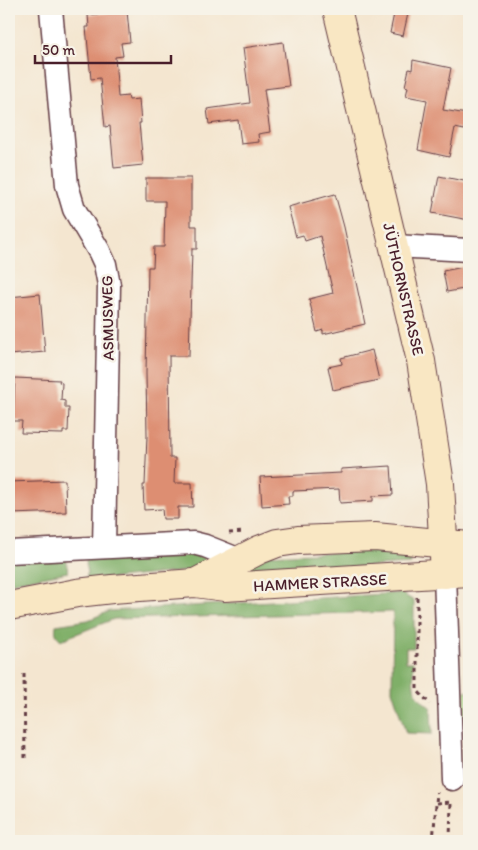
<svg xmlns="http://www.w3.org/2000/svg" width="478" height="850" font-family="Itim,sans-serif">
<rect width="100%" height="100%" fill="#f7f3e8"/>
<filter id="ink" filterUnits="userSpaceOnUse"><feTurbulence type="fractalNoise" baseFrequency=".02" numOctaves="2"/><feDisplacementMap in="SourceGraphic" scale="10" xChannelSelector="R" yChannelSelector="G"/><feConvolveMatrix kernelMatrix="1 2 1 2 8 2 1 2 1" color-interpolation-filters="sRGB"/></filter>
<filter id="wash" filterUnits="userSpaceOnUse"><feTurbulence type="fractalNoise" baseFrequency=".0096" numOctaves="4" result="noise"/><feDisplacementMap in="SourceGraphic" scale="20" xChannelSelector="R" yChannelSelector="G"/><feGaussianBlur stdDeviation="1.12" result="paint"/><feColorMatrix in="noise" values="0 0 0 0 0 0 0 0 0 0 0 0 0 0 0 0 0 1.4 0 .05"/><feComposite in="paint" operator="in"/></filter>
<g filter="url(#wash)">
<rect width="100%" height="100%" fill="#f4e6d0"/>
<path fill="#9fcb78" stroke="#747552" d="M459,691H469V732L462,721Z"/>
<g fill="#7faf68" stroke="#64674a">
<path d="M411,549V564L226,575L265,555Z"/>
<path d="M179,551L220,562L198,570L87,581L86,557Z"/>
<path d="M66,558L68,572L9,583V560Z"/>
<path d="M401,593L414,601V648H406V662H413C414,687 410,692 431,708L432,734L406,733L392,690L393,612L114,619L61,640C55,635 55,632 56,625L88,620L110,611Z"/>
</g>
<g id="blocks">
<g fill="#dd8e72">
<path d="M395,9H409L403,36L390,33Z"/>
<path d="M127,11L130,42L121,43L123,56L115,57L118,97L128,96L129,100L139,99L141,123H139L143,165L114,168L110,126L105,127L100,78L91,79L86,27H89L88,15Z"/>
<path d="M283,42L289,86L264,89L270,132L258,134L259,142L241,144L238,120L209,124L207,109L250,103L243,48Z"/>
<path d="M413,60L451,68L443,110L467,114L464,130L455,128L449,157L418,150L427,100L406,96L408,87L405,86L409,69L412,70Z"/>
<path d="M439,176L469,182V220L432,213Z"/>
<path d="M146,178H191V226H197V249H192L189,356H169L170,458H175L174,483H192L193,507H178V519H163L162,509L144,510L143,485H145L147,436L146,373L148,267H153L154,247H164L165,201H146Z"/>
<path d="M335,194L344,227L365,324L323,334V330L317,332L309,299L333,293L320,236L305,241L303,235L296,237L288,207Z"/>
<path d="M469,266V288L447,292L443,271Z"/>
<path d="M40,294L45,352L9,355V297Z"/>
<path d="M372,350L379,380L333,390L328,367L342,364L341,358Z"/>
<path d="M15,378L60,380L59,382L62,383L61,400L65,401V408H69L68,431H63V434L21,433L22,421H13Z"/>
<path d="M391,466L393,495L373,496V501L340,503L339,489L293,491V496H288L289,504L262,506L260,477L341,473V469Z"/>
<path d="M65,480L66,512L11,514V509L9,510V482Z"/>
</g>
</g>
</g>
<g filter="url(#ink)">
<use href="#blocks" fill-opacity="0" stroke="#643d44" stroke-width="1"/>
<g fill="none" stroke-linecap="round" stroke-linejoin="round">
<defs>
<g id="street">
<path d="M51,9L67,185L74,209L99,251L105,264L109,285L104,547"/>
<path d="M394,246L469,250"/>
<path d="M9,552L193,543L205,546L240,560"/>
<path d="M445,574L452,779"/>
</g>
<g id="secondary">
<path d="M337,9L421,361L440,484L445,574"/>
<path d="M195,583L259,550L277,543L298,540L375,537L469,546"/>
<path d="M9,606L77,593L112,589L195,583L225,587L469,572"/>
</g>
</defs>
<use href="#street" stroke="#643d44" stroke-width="25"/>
<use href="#secondary" stroke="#643d44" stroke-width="30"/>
<g stroke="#643d44" stroke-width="3" stroke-dasharray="4 4" stroke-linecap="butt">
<path d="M229,533L243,532"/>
<path d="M417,597V690L430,704"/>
<path d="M24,674L25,760"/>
<path d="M437,803L451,802L450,841"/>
<path d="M433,841L437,792"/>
</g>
<use href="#street" stroke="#fff" stroke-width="22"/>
<use href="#secondary" stroke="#f9e7c3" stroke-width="28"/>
</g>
</g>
<g text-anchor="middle" stroke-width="5" stroke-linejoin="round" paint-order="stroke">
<g font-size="16" fill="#4a1f2b" stroke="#f7f3e8">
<text transform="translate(404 289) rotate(77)" y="6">JÜTHORNSTRASSE</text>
<text transform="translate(107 318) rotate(-91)" y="6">ASMUSWEG</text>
<text transform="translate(320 582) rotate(-3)" y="6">HAMMER STRASSE</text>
</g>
</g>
<rect width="478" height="850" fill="none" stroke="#f7f3e8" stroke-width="30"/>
<path d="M35 55v8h136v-8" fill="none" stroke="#4a1f2b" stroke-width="2.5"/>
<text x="42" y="55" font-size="15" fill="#4a1f2b" stroke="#f7f3e8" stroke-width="4" paint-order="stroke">50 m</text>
</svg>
